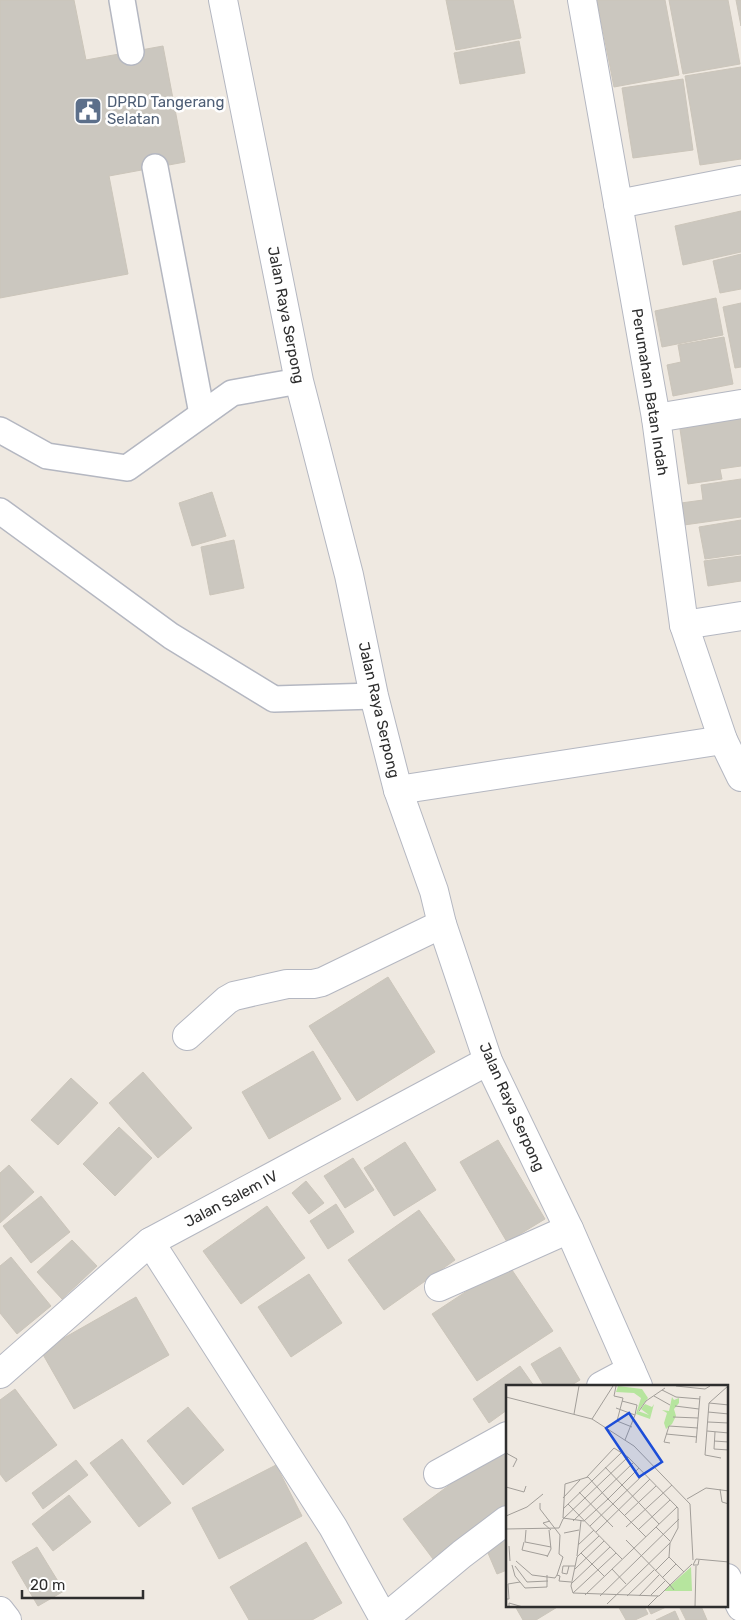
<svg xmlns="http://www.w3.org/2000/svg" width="741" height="1620" font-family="Rubik,sans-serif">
<rect width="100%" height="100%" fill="#efe9e1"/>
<g fill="#cbc7bf" stroke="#cbc5ba">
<path d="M0,0H74L86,60L163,46L185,162L109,176L128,274L0,298Z"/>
<path d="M446,0H513L521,38L456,50Z"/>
<path d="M597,0H665L679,75L614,87Z"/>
<path d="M669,0H728L740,64L683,74Z"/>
<path d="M736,0H741V26Z"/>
<path d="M519,41L525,73L460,84L454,53Z"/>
<path d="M741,67V159L700,165L685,76Z"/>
<path d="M683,79L693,150L633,158L622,88Z"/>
<path d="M741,211V252L683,265L675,226Z"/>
<path d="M741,254V289L720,293L713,261Z"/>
<path d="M716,298L723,335L662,347L655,311Z"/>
<path d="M741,303V367L735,368L723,307Z"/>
<path d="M724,337L733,384L673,396L667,365L681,362L678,345Z"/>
<path d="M741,413V466L720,469L722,479L688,484L679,422Z"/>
<path d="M741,479V517L684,525L681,503L703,500L701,485Z"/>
<path d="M212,492L226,536L192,546L179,503Z"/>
<path d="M741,520V554L705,559L699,527Z"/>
<path d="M234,540L244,588L210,595L201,547Z"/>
<path d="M741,556V581L708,586L704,561Z"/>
<path d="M388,977L435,1052L357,1101L309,1026Z"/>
<path d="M313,1051L341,1099L269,1139L242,1092Z"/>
<path d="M143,1072L192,1128L158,1158L109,1103Z"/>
<path d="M71,1078L98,1103L58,1145L31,1120Z"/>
<path d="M119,1127L152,1158L115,1196L83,1164Z"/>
<path d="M498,1140L545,1219L507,1242L460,1162Z"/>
<path d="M405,1142L436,1190L394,1216L364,1168Z"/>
<path d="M353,1158L374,1190L345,1208L324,1176Z"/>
<path d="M9,1165L34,1192L0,1223V1173Z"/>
<path d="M306,1181L324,1203L309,1214L292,1193Z"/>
<path d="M41,1196L70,1232L31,1263L3,1226Z"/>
<path d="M336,1204L354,1232L328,1249L310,1221Z"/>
<path d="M267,1206L305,1258L241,1304L203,1251Z"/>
<path d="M419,1210L455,1260L384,1310L348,1260Z"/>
<path d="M72,1240L97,1266L62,1299L37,1272Z"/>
<path d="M11,1257L51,1306L17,1334L0,1313V1266Z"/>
<path d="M508,1264L553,1331L477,1381L432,1314Z"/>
<path d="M309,1274L342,1323L291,1357L258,1307Z"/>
<path d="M136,1297L169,1355L74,1409L41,1351Z"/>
<path d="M560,1347L580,1380L570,1386H544L531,1364Z"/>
<path d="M520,1366L534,1386H507V1410L489,1423L473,1399Z"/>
<path d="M15,1389L57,1445L6,1482L0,1474V1400Z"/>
<path d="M188,1407L224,1450L183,1485L147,1441Z"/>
<path d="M122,1439L171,1503L139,1527L90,1463Z"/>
<path d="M507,1443V1511L436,1563L403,1519Z"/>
<path d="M76,1460L88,1475L43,1509L32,1493Z"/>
<path d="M276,1465L302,1516L219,1559L192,1508Z"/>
<path d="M69,1495L91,1522L53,1551L32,1524Z"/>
<path d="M507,1536V1570L497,1574L485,1546Z"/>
<path d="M306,1542L342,1603L312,1620H249L230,1587Z"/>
<path d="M37,1547L64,1591L38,1606L12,1562Z"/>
<path d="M515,1606H559L536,1620H523Z"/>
<path d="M618,1606H644L648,1614L635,1620H626Z"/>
<path d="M647,1606H666V1607L651,1614Z"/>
<path d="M679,1606H701L707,1620H686Z"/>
<path d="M675,1611L679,1620H656Z"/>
</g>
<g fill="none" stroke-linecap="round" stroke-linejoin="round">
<defs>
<g id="service">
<path d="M122,0L131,52"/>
<path d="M155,167L202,414"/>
<path d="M0,430L47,456L127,468L232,393L299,381"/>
<path d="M0,511L171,636L274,699L374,696"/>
</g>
<g id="minor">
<path d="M582,0L656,418L684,625L723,740L741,777"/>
<path d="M618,204L741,180"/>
<path d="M656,418L741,404"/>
<path d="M684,625L741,616"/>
<path d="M398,790L723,740"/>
<path d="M187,1036L227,1000L234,996L287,984H313L322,982L442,924"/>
<path d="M150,1242L333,1527L384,1619L383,1620"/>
<path d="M439,1287L569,1229"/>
<path d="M0,1374L150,1242L488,1061"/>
<path d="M601,1386L631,1370"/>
<path d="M438,1474L507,1436"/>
<path d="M0,1611L7,1620"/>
<path d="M384,1619L462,1554L507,1520"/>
</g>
<g id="secondary">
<path d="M223,0L299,381L349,575L374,696L398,790L434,891L442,924L488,1061L569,1229L638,1386"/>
<path d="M727,1578L741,1607"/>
</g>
</defs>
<use href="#service" stroke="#b4b7c1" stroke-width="28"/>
<use href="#minor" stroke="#b4b7c1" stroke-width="30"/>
<use href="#secondary" stroke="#b4b7c1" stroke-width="30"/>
<use href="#service" stroke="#fff" stroke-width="25"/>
<use href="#minor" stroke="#fff" stroke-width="28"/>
<use href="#secondary" stroke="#fff" stroke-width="28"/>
</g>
<defs>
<symbol id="civic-square" viewBox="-11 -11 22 22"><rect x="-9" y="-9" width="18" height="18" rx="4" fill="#5c6f8a" stroke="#fff"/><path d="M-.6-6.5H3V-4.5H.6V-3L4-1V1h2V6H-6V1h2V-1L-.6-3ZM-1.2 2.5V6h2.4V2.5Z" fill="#fff"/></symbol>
</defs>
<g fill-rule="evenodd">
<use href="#civic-square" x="72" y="95" width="32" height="32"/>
</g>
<g text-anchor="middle" stroke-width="5" stroke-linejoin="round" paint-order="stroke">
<g font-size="15" fill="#4e5e75" stroke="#fff" text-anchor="start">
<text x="107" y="107">DPRD Tangerang<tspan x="107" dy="17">Selatan</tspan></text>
</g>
<g font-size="15" fill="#2e2e2e" stroke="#fff">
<text transform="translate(286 315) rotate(79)" y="5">Jalan Raya Serpong</text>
<text transform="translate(650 392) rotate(81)" y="5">Perumahan Batan Indah</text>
<text transform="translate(379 710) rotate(77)" y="5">Jalan Raya Serpong</text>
<text transform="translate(512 1107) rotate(66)" y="5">Jalan Raya Serpong</text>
<text transform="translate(231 1199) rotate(-28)" y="5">Jalan Salem IV</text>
</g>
</g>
<g transform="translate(506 1385)">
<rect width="222" height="222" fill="#efe9e1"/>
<path d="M112,1L136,4L142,13L132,26L143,30L135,24L139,19L146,22L148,19L144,34L130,29L135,13L128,8L110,7ZM166,12L168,15L173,13V18L168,24L170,31L166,39L160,44L158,38L161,28L156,25L163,26ZM185,182L186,206H158Z" fill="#b6e59e"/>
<path fill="none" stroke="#a29e99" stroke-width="1" d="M110,1L108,11L117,13L111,36L126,42M170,1L199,4L204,1M156,5L170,12L194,14M148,11L164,20M0,12L86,34L128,61L184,119L187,175M116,16L131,20L129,30M203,18L223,20M169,21L193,24M110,23L129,30L119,55M133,26L140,16L159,3M202,27L223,29M68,29L73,1M167,32L192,33M86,34L107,1M202,37L223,38M201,46L223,48M209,47L208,64L223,65M160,49L191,52M208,56L223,57M164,58L158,57L163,41L192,43M190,58L194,11M0,68L11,74L7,82M215,73L199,70L203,18L222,1M99,82L153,139M133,83L102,114L78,136L57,133L59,99L82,92L102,114L140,152M80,93L108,63L122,72L172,123V143L164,158M0,102L18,107L20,101M214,104L216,117L223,119M73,107L107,142M57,113L74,95M181,114L200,103L223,106M62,119L116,174M57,124L116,67M119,130L150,101M0,131L21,122L37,109M44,136L37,138L45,145M67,136L127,78M84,141L138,89M120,142L166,100M150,142L164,156M0,144L53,143L57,134L122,72M133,144L164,115M20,145L19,157L45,162M90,147L144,94M58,148L73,145M120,155L164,200L186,179M18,157L16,165L42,171M72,160L88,145M3,161L4,176M75,168L93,151M71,171L75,136M41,172L45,164L43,145M193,175L192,180H187L190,174L223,177M10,176L26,190L49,193L51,190L57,172L53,169L54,150L34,124V118M6,180L9,191L19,203L41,202V190M9,181L21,197L42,196M63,181L61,189L56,188L57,181H69M69,184L98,156M106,184L120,199M149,186L163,172M51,190L54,191L53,196L65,197M98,191L75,168L71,172L65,201L67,208L153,211L164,200L168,205M156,193L170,179M66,198L104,162M67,208L110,168M79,210L171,122M145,210L159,196M94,211L173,134M121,211L148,185M133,211L153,190M0,214H3L2,199L14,197M101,219L164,158L163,172L178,187M3,222V218L17,222M141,222L152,211M189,222L190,181"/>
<path fill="#1d4ed8" fill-opacity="0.15" stroke="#1d4ed8" stroke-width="2.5" d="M123,28L156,77L133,92L100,43Z"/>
<rect width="222" height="222" fill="none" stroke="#2e2e2e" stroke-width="2.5"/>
</g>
<path d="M22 1590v8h121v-8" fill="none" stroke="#2e2e2e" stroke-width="2.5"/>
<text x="30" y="1590" font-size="15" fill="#2e2e2e" stroke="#ffffff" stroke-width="4" paint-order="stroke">20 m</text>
</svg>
